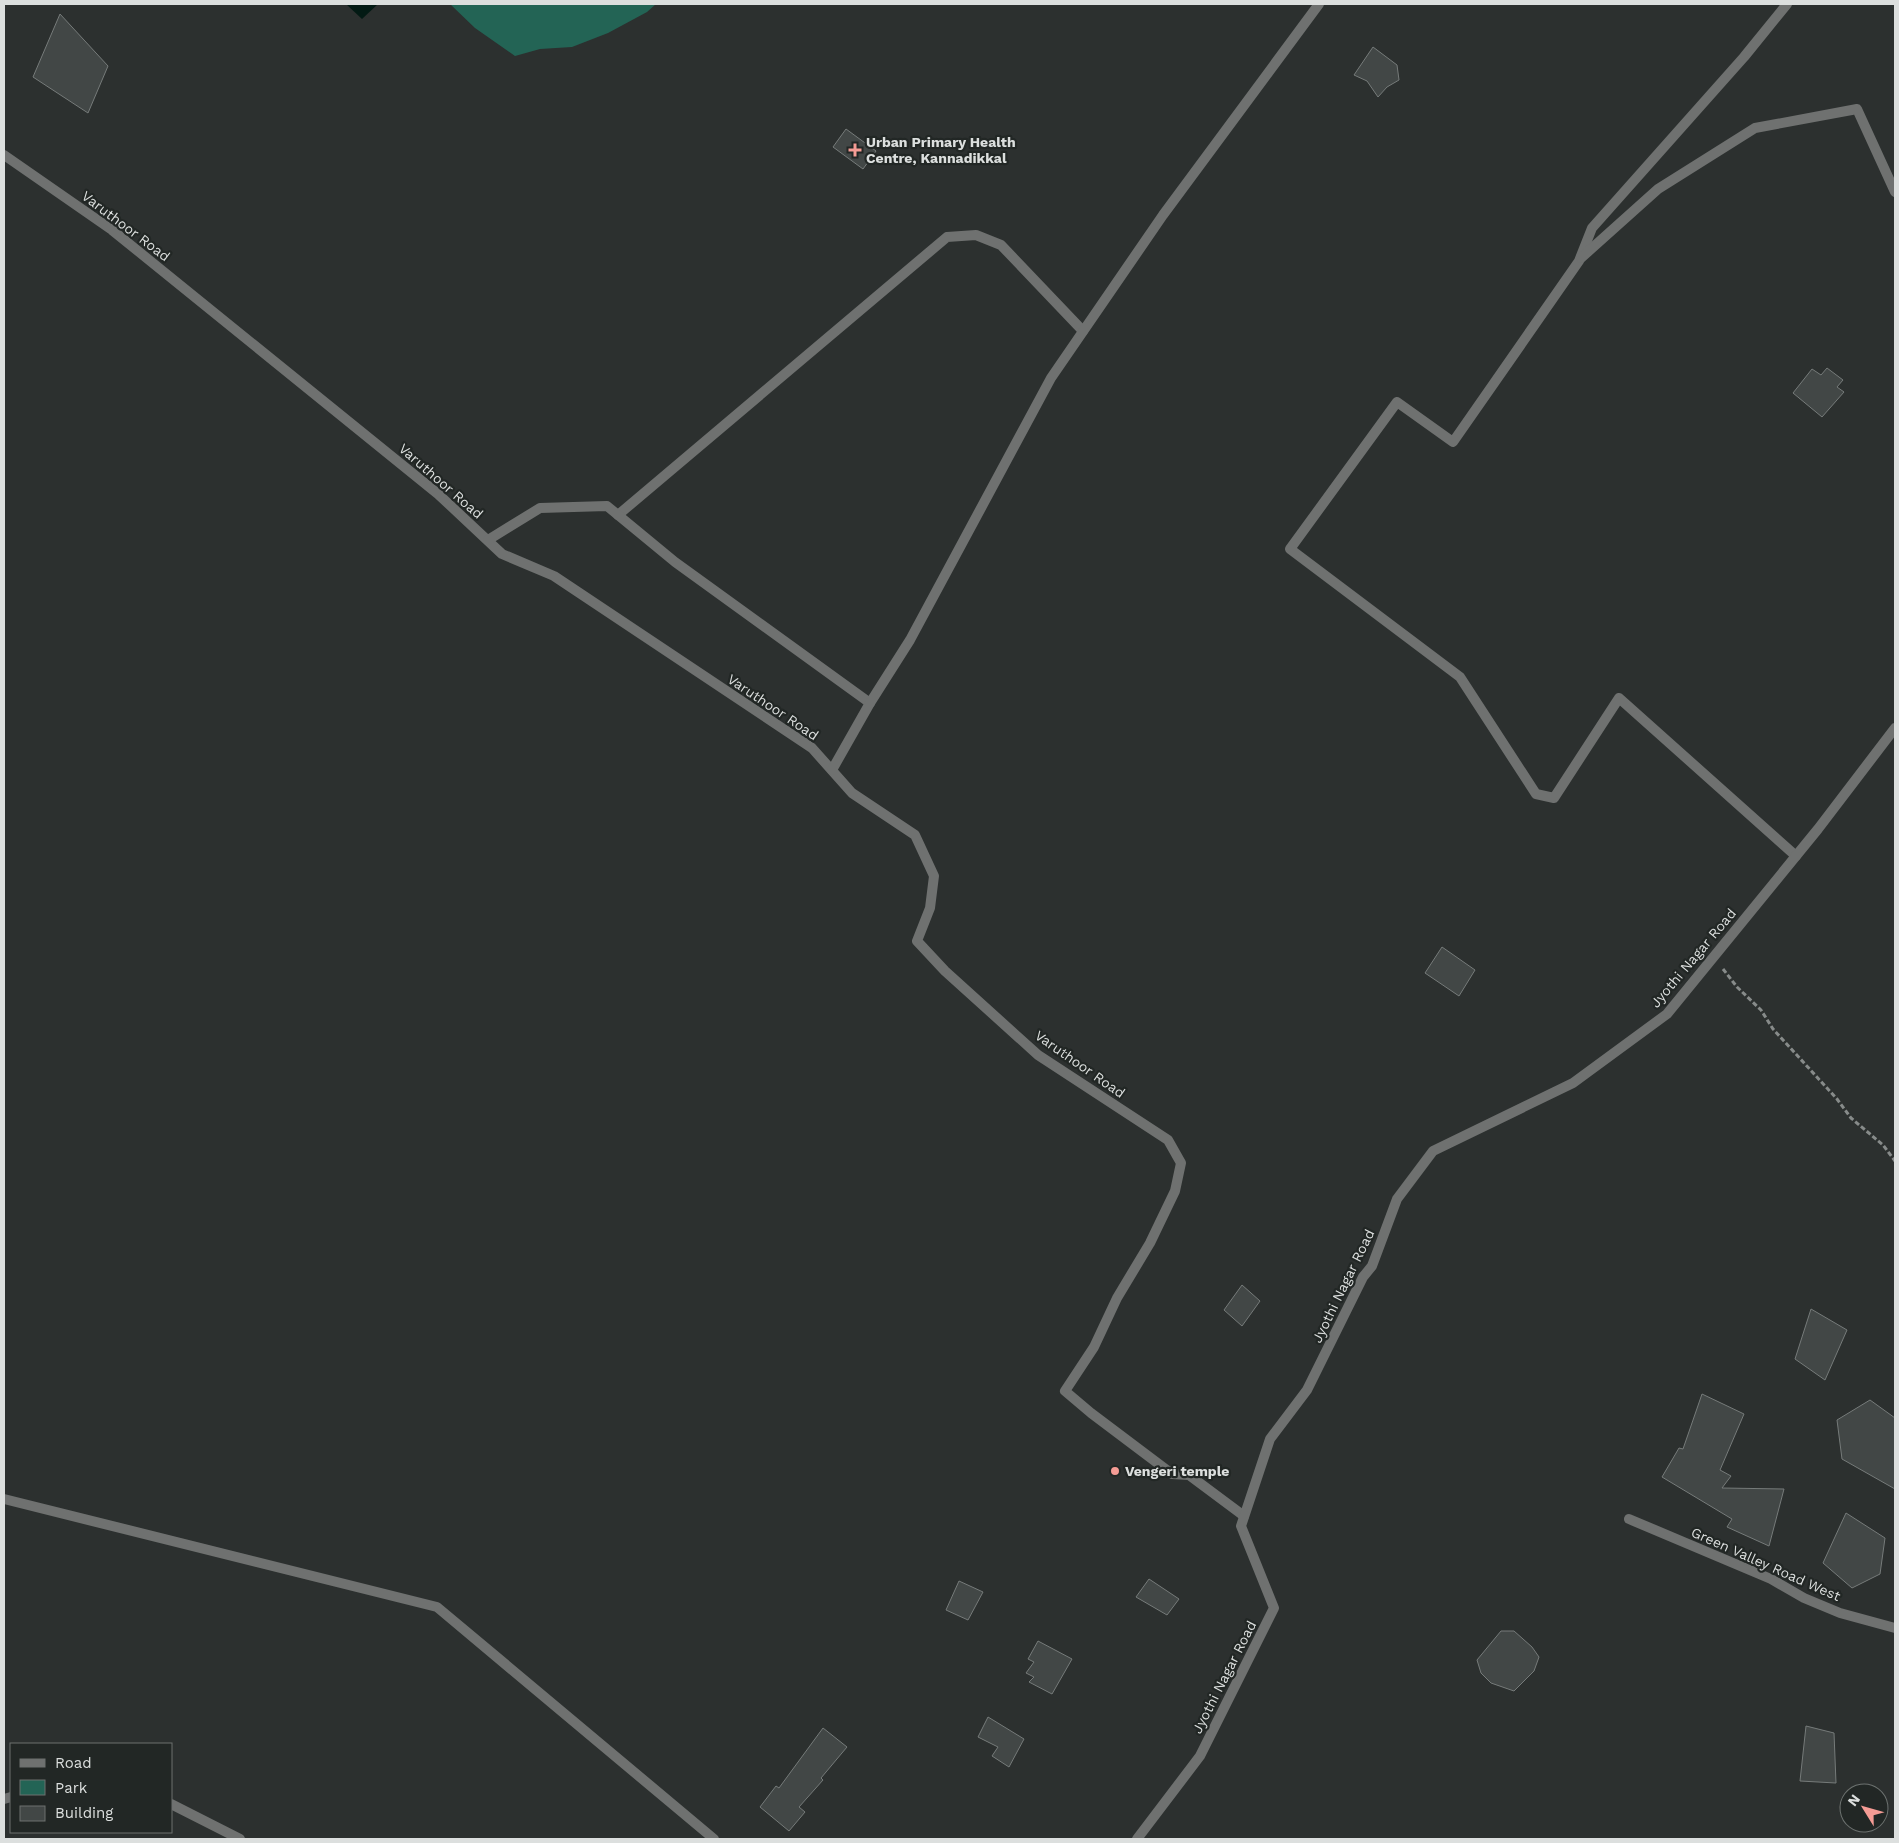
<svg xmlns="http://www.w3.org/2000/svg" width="1899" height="1843" font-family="'Work Sans',sans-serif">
<rect width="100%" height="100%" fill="#2c302f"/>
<path fill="#236455" d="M450,4H656L647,12L608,33L572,47L540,49L515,56L475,28Z"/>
<path fill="#031a14" d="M346,4H378L362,19Z"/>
<g fill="#424746" stroke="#767b7a">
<path d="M60,14L108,66L88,113L33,77Z"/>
<path d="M1373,47L1397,65L1399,80L1387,87L1378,97L1367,81L1354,75Z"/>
<path d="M846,129L876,151L863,169L833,147Z"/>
<path d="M1827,368L1843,380L1837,387L1844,392L1822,417L1793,393L1812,369L1821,375Z"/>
<path d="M1442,947L1475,970L1459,996L1425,973Z"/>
<path d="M1242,1285L1260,1301L1242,1326L1224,1310Z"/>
<path d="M1811,1309L1847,1330L1825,1380L1795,1359Z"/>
<path d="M1702,1394L1744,1414L1720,1470L1731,1476L1722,1488L1784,1489L1769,1546L1727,1527L1732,1519L1662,1477L1679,1448L1683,1449Z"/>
<path d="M1870,1400L1895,1418V1489L1842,1459L1837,1420Z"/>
<path d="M1846,1513L1885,1538L1880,1574L1852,1588L1823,1563Z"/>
<path d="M1149,1579L1179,1599L1167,1615L1136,1597Z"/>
<path d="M959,1581L983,1592L968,1620L946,1610Z"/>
<path d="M1501,1631H1514L1532,1647L1539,1657L1534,1671L1514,1691L1491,1683L1481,1673L1477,1660Z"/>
<path d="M1038,1641L1072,1659L1052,1694L1029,1682L1034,1677L1026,1673L1034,1662L1028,1659Z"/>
<path d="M988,1717L1024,1739L1009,1767L992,1756L998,1747L978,1737Z"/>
<path d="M1806,1726L1834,1733L1836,1783L1800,1781Z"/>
<path d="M823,1728L847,1747L821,1778L823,1780L799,1807L805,1812L789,1831L760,1807L776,1786L779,1788Z"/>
</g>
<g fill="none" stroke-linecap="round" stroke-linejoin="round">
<path stroke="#878b8a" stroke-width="3" stroke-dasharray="5 2.5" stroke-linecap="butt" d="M1723,969L1737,987L1761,1010L1773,1029L1837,1099L1851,1118L1883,1145L1895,1161"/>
<g stroke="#6f7170" stroke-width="10">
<path d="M1787,4L1744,57L1592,228L1579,261L1453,442L1397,402L1290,549L1460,677L1536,794L1554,798L1619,698L1796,856"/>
<path d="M4,155L112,230L438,494L502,554L554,576L812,748L852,793L915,835L934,876L930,908L917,941L945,971L1038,1055L1168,1140L1181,1163L1175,1191L1150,1243L1117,1298L1094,1347L1065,1391L1091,1413L1172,1474L1189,1475L1244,1516"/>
<path d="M1581,258L1658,189L1755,128L1857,109L1895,192"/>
<path d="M618,515L947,237L976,235L1001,245L1083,331"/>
<path d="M488,540L540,508L607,506L675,562L870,703"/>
<path d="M832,770L870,703L910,640L1051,378L1163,215L1319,4"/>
<path d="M4,1499L437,1607L714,1839"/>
<path d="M1629,1519L1771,1579L1804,1598L1840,1613L1895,1628"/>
<path d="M4,1799L11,1797"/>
<path d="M171,1804L240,1839"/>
<path d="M1137,1839L1200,1756L1274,1608L1241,1526L1270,1439L1307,1390L1363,1277L1372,1266L1397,1199L1433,1151L1573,1083L1667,1014L1818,829L1895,728"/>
</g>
</g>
<g fill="#f59c95" stroke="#222725" stroke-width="2">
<path d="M852.5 142.5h5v5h5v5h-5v5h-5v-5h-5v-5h5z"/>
<circle cx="1115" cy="1471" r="5"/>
</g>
<g text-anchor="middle" stroke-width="4.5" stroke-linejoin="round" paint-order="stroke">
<g font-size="14" font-weight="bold" fill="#dcdfde" stroke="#222725" text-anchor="start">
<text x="866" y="147">Urban Primary Health<tspan x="866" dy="16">Centre, Kannadikkal</tspan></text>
<text x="1125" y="1476">Vengeri temple</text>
</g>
<g font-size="14" fill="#dcdfde" stroke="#222725">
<text transform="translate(126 226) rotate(37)" y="5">Varuthoor Road</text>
<text transform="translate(441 481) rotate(41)" y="5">Varuthoor Road</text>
<text transform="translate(773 707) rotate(34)" y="5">Varuthoor Road</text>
<text transform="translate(1693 958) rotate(-50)" y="5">Jyothi Nagar Road</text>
<text transform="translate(1080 1064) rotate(35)" y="5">Varuthoor Road</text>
<text transform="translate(1343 1286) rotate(-64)" y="5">Jyothi Nagar Road</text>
<text transform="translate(1766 1564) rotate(24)" y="5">Green Valley Road West</text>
<text transform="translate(1224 1677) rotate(-63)" y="5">Jyothi Nagar Road</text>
</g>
</g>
<rect width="1899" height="1843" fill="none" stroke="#dcdfde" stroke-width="10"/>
<rect x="10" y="1743" width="162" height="90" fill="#222725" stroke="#6c716f"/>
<rect x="20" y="1759" width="25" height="8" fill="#6f7170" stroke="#6c716f"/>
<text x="55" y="1768" font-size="15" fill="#dcdfde">Road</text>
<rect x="20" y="1780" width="25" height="15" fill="#236455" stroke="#6c716f"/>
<text x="55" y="1793" font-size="15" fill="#dcdfde">Park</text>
<rect x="20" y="1806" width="25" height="15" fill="#424746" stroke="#6c716f"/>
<text x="55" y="1818" font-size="15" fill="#dcdfde">Building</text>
<g transform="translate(1864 1808) rotate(307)"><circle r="24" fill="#222725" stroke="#6c716f"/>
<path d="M0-4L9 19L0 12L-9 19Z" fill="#f59c95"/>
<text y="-8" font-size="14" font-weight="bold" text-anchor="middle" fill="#dcdfde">N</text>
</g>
</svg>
